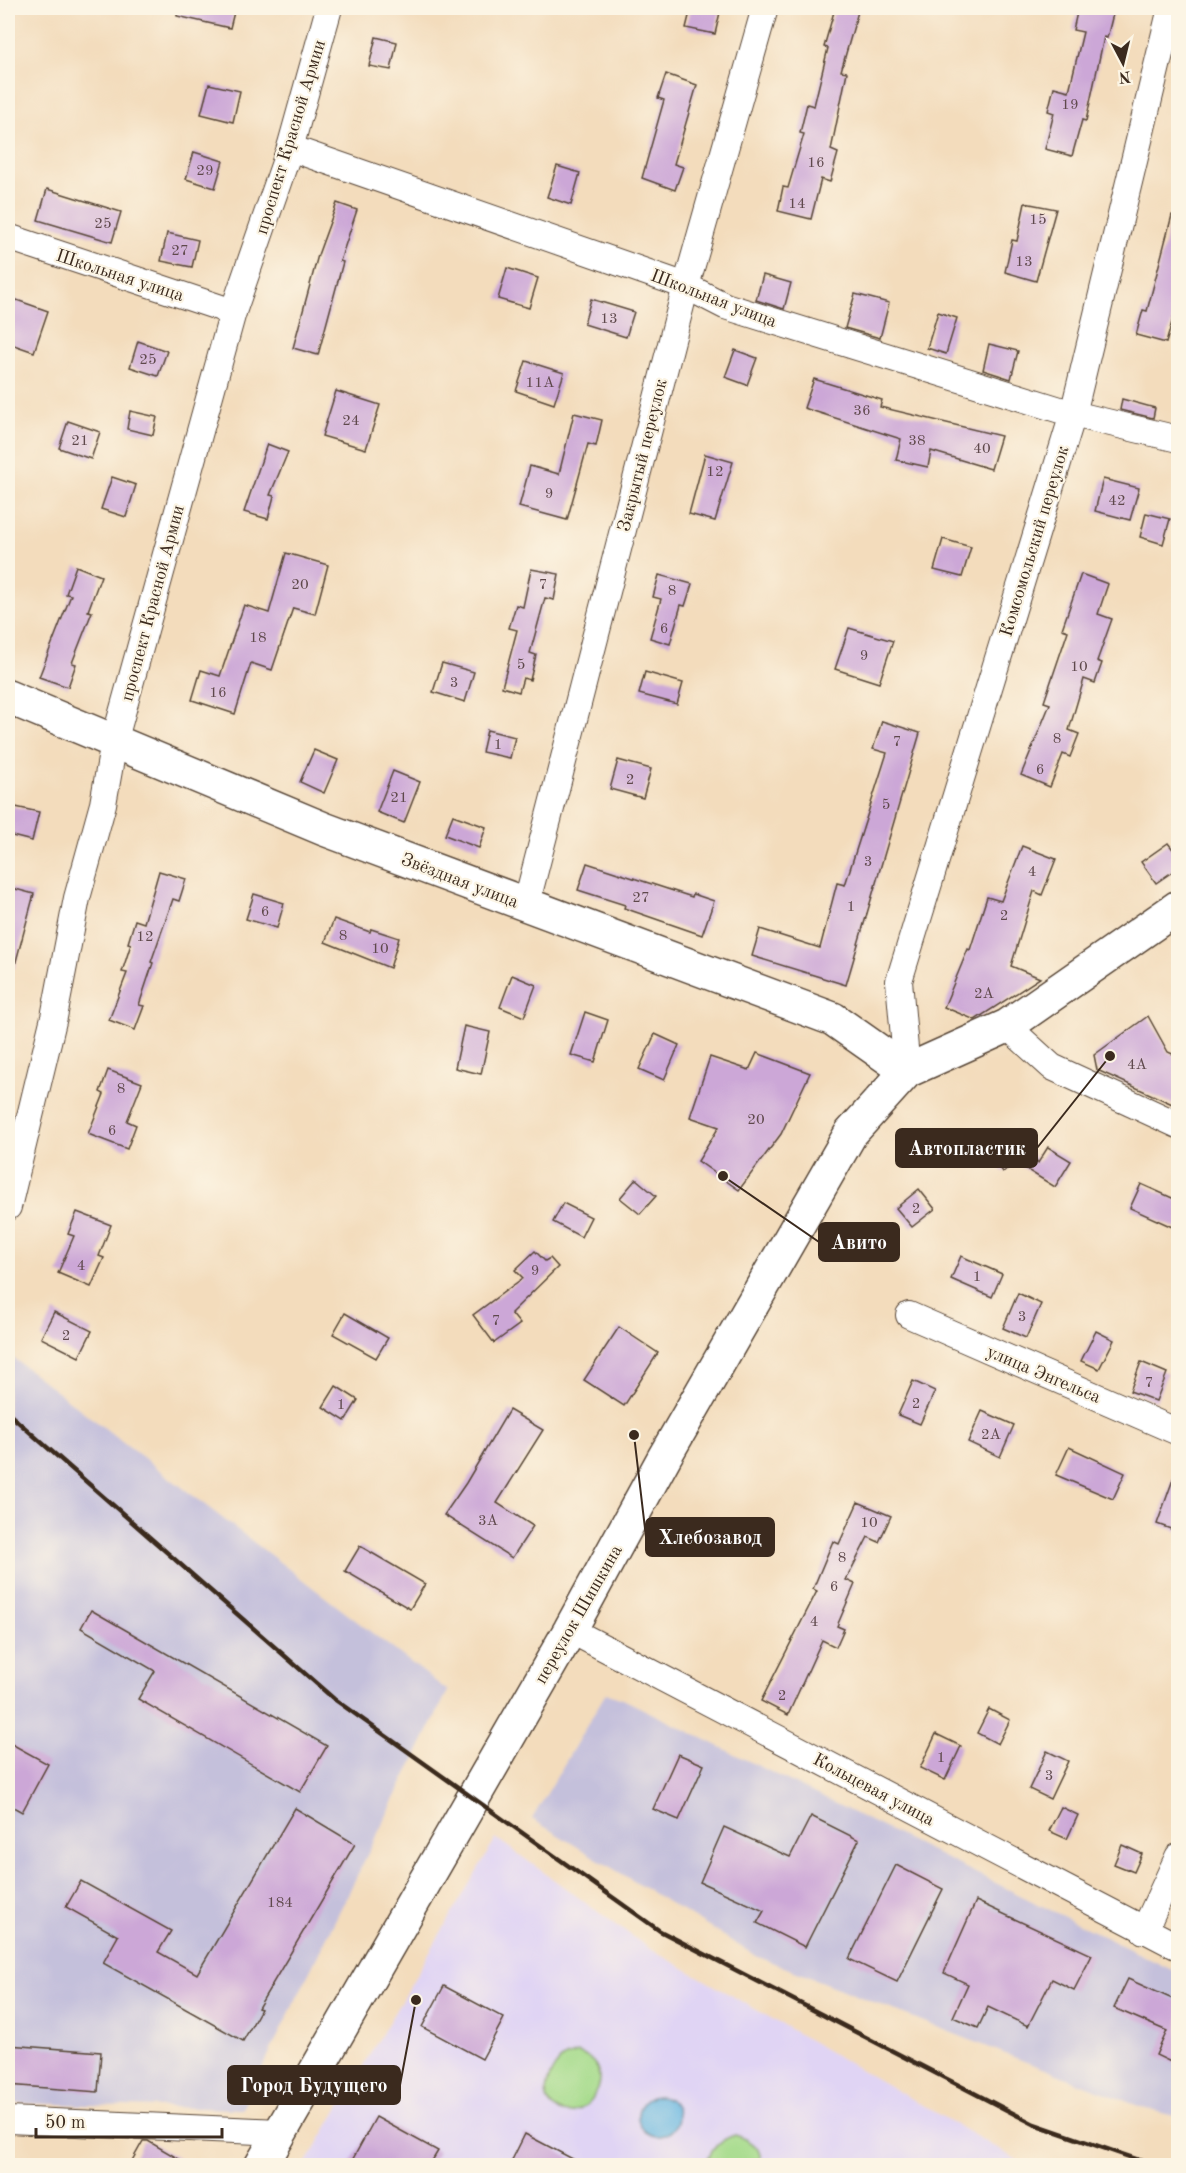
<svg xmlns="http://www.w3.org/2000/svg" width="1186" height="2173" font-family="'Old Standard TT',serif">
<rect width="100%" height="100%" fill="#fcf5e5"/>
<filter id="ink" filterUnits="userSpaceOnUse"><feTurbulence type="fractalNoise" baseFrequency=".0167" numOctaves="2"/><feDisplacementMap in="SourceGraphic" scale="12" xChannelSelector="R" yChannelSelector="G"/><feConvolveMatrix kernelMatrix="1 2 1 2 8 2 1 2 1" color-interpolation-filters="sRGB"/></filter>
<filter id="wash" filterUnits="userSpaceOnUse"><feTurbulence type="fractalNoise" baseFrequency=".008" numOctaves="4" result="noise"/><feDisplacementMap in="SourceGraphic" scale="24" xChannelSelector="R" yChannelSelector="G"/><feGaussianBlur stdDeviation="1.35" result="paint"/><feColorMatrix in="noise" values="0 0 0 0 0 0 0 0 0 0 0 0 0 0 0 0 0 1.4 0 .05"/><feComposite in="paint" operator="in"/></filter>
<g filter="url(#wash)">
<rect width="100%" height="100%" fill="#f3dcbc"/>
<path fill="#e0d4f4" d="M496,1838L647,1947L1026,2165L305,2166Z"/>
<g fill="#c4c0db">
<path d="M8,1354L448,1691L242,2109L8,2103Z"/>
<path d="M606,1693L625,1700L1178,1973V2117L1146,2109L756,1956L532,1819Z"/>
</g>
<g fill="#a6db8c" stroke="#708255" stroke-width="1.5">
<path d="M577,2053C626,2067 582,2134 552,2106C539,2095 551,2066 564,2058C567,2056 573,2055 577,2053Z"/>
<path d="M735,2135C749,2139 765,2148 759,2165H706C711,2149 719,2140 735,2135Z"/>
</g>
<circle fill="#69b7e3" stroke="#527080" stroke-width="1.5" cx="658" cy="2116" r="20"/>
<g id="blocks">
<g fill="#cca7d7">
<path d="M177,8H235L230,28L177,16Z"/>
<path d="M691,8H721L715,34L686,28Z"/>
<path d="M835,8H859L841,71L847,72L831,150L838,153L830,182L821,179L811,219L778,211L783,187L788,188L804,134L800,133L807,104L814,106L828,48L824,47Z"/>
<path d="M1078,8L1113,14L1107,38L1104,37L1086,121L1082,120L1072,156L1045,149L1054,113L1048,111L1054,87L1069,91L1083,32L1073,30Z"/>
<path d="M376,37L397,42L391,70L369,66Z"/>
<path d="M666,74L697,85L674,164L683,167L675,190L642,178L664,100L658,98Z"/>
<path d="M209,84L240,91L233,122L201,114Z"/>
<path d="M194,152L223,161L215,188L186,179Z"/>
<path d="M557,166L580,173L571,205L547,197Z"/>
<path d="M47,189L121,212L112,242L38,220Z"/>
<path d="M337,203L357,210L340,261L343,262L318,355L293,348L318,255Z"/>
<path d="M1025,203L1056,209L1036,281L1005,272L1012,240L1017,241Z"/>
<path d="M1172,215L1179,216V298L1166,343L1136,335L1143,310L1147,311Z"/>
<path d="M167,233L198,240L192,267L161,261Z"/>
<path d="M507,268L538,278L529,308L498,299Z"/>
<path d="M763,275L791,283L784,309L756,300Z"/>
<path d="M855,294L889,303L880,338L845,328Z"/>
<path d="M8,297L48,311L34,352L8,343Z"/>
<path d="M591,299L634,312L626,337L584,324Z"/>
<path d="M938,312L957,318L946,354L927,348Z"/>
<path d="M138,341L167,351L158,376L130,367Z"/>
<path d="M989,344L1018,351L1011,379L983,370Z"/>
<path d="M735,350L757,358L747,385L725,377Z"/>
<path d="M526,361L564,373L554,404L516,391Z"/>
<path d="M814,379L882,400L880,407L1001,436L991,469L931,451L928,467L896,460L901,439L804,408Z"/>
<path d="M336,391L380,405L366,449L322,436Z"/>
<path d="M1122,399L1155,408L1153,418L1120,410Z"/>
<path d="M130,411L157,417L153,435L127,429Z"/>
<path d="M574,413L602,420L596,446L588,444L567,520L519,507L530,466L559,474Z"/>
<path d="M68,421L100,432L91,459L59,448Z"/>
<path d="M267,444L288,452L270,495L274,496L268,519L244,512Z"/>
<path d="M705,454L733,462L715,521L689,514Z"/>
<path d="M112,477L136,485L126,517L101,509Z"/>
<path d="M1103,479L1139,488L1130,520L1095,511Z"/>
<path d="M1146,513L1170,519L1163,544L1140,537Z"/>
<path d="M943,539L971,547L962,577L934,570Z"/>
<path d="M286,553L328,565L315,614L293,608L272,670L251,663L235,714L192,700L201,670L220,676L244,605L269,613Z"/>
<path d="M76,566L101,576L88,611L92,612L72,663L76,664L68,687L39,677L71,595L66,594Z"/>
<path d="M531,569L559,574L554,600L545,598L530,653L536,655L530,680L523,678L519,692L502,687L517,630L509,628L516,605L523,607Z"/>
<path d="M1081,574L1108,584L1098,614L1112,619L1097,661L1102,663L1095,683L1084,679L1069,730L1079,734L1070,757L1063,754L1050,787L1021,775L1050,704L1044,702L1068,631L1062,629Z"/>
<path d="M659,575L692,584L685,606L681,605L670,644L650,638L661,599L653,597Z"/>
<path d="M849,628L893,641L879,683L835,669Z"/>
<path d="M442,663L474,672L465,702L433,692Z"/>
<path d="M645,672L683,683L677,704L639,694Z"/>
<path d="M882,721L920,733L846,985L752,956L760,929L820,948L837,883L845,885L887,753L873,749Z"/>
<path d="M487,730L515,737L510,758L482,752Z"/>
<path d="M314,750L338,760L324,793L300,782Z"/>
<path d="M618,760L651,769L643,798L610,789Z"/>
<path d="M393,771L420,782L404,823L377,812Z"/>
<path d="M11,806L39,812L32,841L8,835Z"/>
<path d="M453,815L486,827L479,848L445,835Z"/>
<path d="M1168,843L1179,857V867L1156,883L1141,862Z"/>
<path d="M1022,846L1056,859L1042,895L1034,891L1011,966L1040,978L975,1020L944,1007L968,949L970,950L987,897L1001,901Z"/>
<path d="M587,863L692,897L693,894L714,901L702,935L624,908L625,905L578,890Z"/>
<path d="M159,871L186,879L179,901L173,899L151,962L153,963L139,1005L144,1006L135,1030L109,1020L127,973L122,972L131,944L128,943L135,920L144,923Z"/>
<path d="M8,887L34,894L14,969L8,968Z"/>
<path d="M254,894L284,903L277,928L246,919Z"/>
<path d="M334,919L370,932L371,929L399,938L390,968L325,942Z"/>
<path d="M512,975L536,985L524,1017L500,1007Z"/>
<path d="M585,1012L608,1020L595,1062L571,1055Z"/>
<path d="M1148,1016L1168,1052L1179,1057V1107L1097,1070L1094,1055Z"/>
<path d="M464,1026L490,1032L481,1074L455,1068Z"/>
<path d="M655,1034L679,1045L664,1080L639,1069Z"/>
<path d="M757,1053L810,1073L781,1134L739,1190L698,1161L719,1127L690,1117L710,1057L749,1070Z"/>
<path d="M108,1070L142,1083L127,1121L136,1125L127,1149L88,1134L104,1094L100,1092Z"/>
<path d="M1015,1130L1038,1163L1048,1147L1071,1161L1055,1187L1016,1163L1003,1172L987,1150Z"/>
<path d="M636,1179L656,1196L640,1214L620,1198Z"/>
<path d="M1141,1184L1179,1201V1230L1130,1208Z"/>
<path d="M919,1189L935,1209L912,1227L896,1208Z"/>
<path d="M563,1203L591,1217L581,1237L553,1222Z"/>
<path d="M77,1212L111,1225L99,1256L104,1258L91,1287L58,1273L74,1236L68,1234Z"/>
<path d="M535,1251L545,1261L550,1258L558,1267L511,1313L520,1324L494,1343L473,1315L523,1278L515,1270Z"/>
<path d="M961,1256L1002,1274L992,1297L951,1279Z"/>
<path d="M1018,1293L1041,1304L1026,1338L1003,1328Z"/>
<path d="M54,1312L92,1331L79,1357L41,1338Z"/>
<path d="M345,1313L388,1338L376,1358L333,1334Z"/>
<path d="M619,1327L658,1353L624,1406L584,1380Z"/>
<path d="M1096,1331L1114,1340L1099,1369L1081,1361Z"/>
<path d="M1141,1362L1167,1373L1156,1401L1130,1391Z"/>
<path d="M913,1381L935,1391L920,1424L898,1415Z"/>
<path d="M336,1386L358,1400L345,1421L323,1407Z"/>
<path d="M509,1410L543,1430L497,1503L533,1526L512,1558L444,1515L466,1483Z"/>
<path d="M982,1411L1014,1425L1000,1457L968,1442Z"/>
<path d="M1069,1447L1125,1473L1113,1499L1056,1475Z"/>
<path d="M1176,1471H1179V1532L1157,1524Z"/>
<path d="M858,1502L891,1516L879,1542L868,1537L846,1580L855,1584L837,1626L844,1629L836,1647L822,1640L788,1715L761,1701L817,1591L813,1589L833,1541L839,1544Z"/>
<path d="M360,1546L425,1584L410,1609L345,1571Z"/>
<path d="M91,1610L327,1746L300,1792L138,1699L155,1671L81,1628Z"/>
<path d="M989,1709L1010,1720L998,1744L977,1733Z"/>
<path d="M936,1734L961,1746L945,1780L920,1768Z"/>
<path d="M8,1742L48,1764L22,1812L8,1804Z"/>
<path d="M1047,1751L1068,1761L1050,1799L1029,1789Z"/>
<path d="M678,1754L704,1765L679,1820L653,1809Z"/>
<path d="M1061,1807L1078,1815L1067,1839L1049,1831Z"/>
<path d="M295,1808L355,1844L258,2008L261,2009L243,2041L103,1963L118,1936L66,1907L81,1881L171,1931L158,1952L197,1974Z"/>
<path d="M811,1816L859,1840L805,1947L757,1923L764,1911L700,1882L724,1827L790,1857Z"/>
<path d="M1122,1845L1142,1854L1134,1872L1114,1864Z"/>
<path d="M896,1865L943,1889L897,1982L849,1959Z"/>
<path d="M976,1901L1092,1955L1074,1990L1052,1979L1028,2026L988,2007L978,2028L953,2017L968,1984L944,1973Z"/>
<path d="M1128,1979L1179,2002V2066L1156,2055L1167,2031L1114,2008Z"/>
<path d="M444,1986L504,2018L482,2059L422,2027Z"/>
<path d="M8,2045L101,2052L98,2092L8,2085Z"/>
<path d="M376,2117L438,2151L429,2166H349Z"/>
<path d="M525,2134L586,2166H509Z"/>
<path d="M143,2141H148L191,2166H129Z"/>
</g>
</g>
</g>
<g filter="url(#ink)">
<use href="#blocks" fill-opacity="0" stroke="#574536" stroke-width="1.5"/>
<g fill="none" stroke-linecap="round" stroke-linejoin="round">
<defs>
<g id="street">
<path d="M290,148L686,286L725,306L1073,414L1178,439"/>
<path d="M8,237L233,312"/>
<path d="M526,905L686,286L765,8"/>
<path d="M1007,1026L1052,1067L1178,1125"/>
<path d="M907,1071L899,981L1073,414L1171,8"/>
<path d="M8,1207L54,1017L77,898L103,804L114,742L233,312L290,148L329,8"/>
<path d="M909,1315L1178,1432"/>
<path d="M570,1630L1178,1947"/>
<path d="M1144,1931L1178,1857"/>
<path d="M8,2120L280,2132"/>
</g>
<g id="secondary">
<path d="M8,697L324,829L833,1019L907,1071"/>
<path d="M261,2166L570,1630L665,1456L851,1133L907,1071L1007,1026L1178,907"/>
</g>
</defs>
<use href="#street" stroke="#574536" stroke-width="28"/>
<use href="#secondary" stroke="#574536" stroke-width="36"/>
<use href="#street" stroke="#fff" stroke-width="26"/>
<use href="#secondary" stroke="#fff" stroke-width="33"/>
<path stroke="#3b2a1e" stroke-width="4.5" d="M8,1413L334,1699L660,1931L1034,2124L1156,2166"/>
</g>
</g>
<g text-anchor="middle" stroke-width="4.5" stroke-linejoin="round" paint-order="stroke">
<g font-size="15" fill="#5f494c">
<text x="1070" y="109">19</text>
<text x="816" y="167">16</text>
<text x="205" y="175">29</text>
<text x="797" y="208">14</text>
<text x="1038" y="224">15</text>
<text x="103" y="228">25</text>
<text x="180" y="255">27</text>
<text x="1024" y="266">13</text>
<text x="609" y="323">13</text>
<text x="148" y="364">25</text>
<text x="540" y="387">11А</text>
<text x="862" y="415">36</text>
<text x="351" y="425">24</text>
<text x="80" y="445">21</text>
<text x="917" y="445">38</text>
<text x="982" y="453">40</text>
<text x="715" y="476">12</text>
<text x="549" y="498">9</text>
<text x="1117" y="505">42</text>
<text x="300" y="589">20</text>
<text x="543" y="589">7</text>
<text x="672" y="595">8</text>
<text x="664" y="633">6</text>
<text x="258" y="642">18</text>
<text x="864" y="660">9</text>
<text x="521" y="669">5</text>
<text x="1079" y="671">10</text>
<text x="454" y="687">3</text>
<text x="218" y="697">16</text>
<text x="1057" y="743">8</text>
<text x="897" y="746">7</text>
<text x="498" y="749">1</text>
<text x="1040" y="774">6</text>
<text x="630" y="784">2</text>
<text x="399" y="802">21</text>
<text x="886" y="809">5</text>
<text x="868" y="866">3</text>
<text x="1032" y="876">4</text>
<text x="641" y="902">27</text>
<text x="851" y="911">1</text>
<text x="265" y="916">6</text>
<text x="1004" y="920">2</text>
<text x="343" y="940">8</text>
<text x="145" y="941">12</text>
<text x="380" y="953">10</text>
<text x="984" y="998">2А</text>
<text x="1137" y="1069">4А</text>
<text x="121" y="1093">8</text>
<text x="756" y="1124">20</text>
<text x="112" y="1135">6</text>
<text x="916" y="1213">2</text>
<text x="81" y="1270">4</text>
<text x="535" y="1275">9</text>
<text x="977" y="1281">1</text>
<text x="1022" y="1321">3</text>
<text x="496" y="1325">7</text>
<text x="66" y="1340">2</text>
<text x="1149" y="1387">7</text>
<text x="916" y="1408">2</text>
<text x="341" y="1409">1</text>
<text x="991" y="1439">2А</text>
<text x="488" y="1525">3А</text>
<text x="869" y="1527">10</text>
<text x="842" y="1562">8</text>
<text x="834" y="1591">6</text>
<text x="814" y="1626">4</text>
<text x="782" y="1700">2</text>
<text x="941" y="1762">1</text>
<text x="1049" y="1780">3</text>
<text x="280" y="1907">184</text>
</g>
<g font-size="18" fill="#3b2a1e" stroke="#fcf5e5">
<text transform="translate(290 137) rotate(-73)" y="6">проспект Красной Армии</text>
<text transform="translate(120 275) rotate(18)" y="6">Школьная улица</text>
<text transform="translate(714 298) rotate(21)" y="6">Школьная улица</text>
<text transform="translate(642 455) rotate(-76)" y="6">Закрытый переулок</text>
<text transform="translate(1034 541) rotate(-73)" y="6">Комсомольский переулок</text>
<text transform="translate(152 603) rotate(-75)" y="6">проспект Красной Армии</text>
<text transform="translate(460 880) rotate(21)" y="6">Звёздная улица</text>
<text transform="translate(1044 1374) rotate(23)" y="6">улица Энгельса</text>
<text transform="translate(578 1614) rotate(-60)" y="6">переулок Шишкина</text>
<text transform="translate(874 1789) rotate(28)" y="6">Кольцевая улица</text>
</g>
</g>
<path fill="none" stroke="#3b2a1e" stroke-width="2" d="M1110 1056L1037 1148M723 1176L819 1242M634 1435L646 1537M416 2000L400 2085"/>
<g fill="#3b2a1e" stroke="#fcf5e5" stroke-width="2">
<circle cx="1110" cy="1056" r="6"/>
<circle cx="723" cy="1176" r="6"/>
<circle cx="634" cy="1435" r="6"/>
<circle cx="416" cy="2000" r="6"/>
</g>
<g fill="#3b2a1e" stroke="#3b2a1e" stroke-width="2">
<rect x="896" y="1129" width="141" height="38" rx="6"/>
<rect x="819" y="1223" width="80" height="38" rx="6"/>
<rect x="646" y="1518" width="128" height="38" rx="6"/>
<rect x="228" y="2066" width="172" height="38" rx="6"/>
</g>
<g font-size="20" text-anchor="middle" font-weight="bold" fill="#fff">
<text x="967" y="1155">Автопластик</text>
<text x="859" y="1249">Авито</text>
<text x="710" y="1544">Хлебозавод</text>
<text x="314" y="2092">Город Будущего</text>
</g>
<rect width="1186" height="2173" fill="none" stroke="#fcf5e5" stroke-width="30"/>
<g transform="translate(1123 63) rotate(173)" stroke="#fcf5e5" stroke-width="4.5" paint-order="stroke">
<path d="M0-4.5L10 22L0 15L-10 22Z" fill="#3b2a1e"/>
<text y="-9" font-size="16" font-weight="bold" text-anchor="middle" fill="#3b2a1e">N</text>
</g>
<path d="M36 2128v9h186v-9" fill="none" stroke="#3b2a1e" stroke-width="3"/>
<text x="45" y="2128" font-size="18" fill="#3b2a1e" stroke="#fcf5e5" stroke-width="4.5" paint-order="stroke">50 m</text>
</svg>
